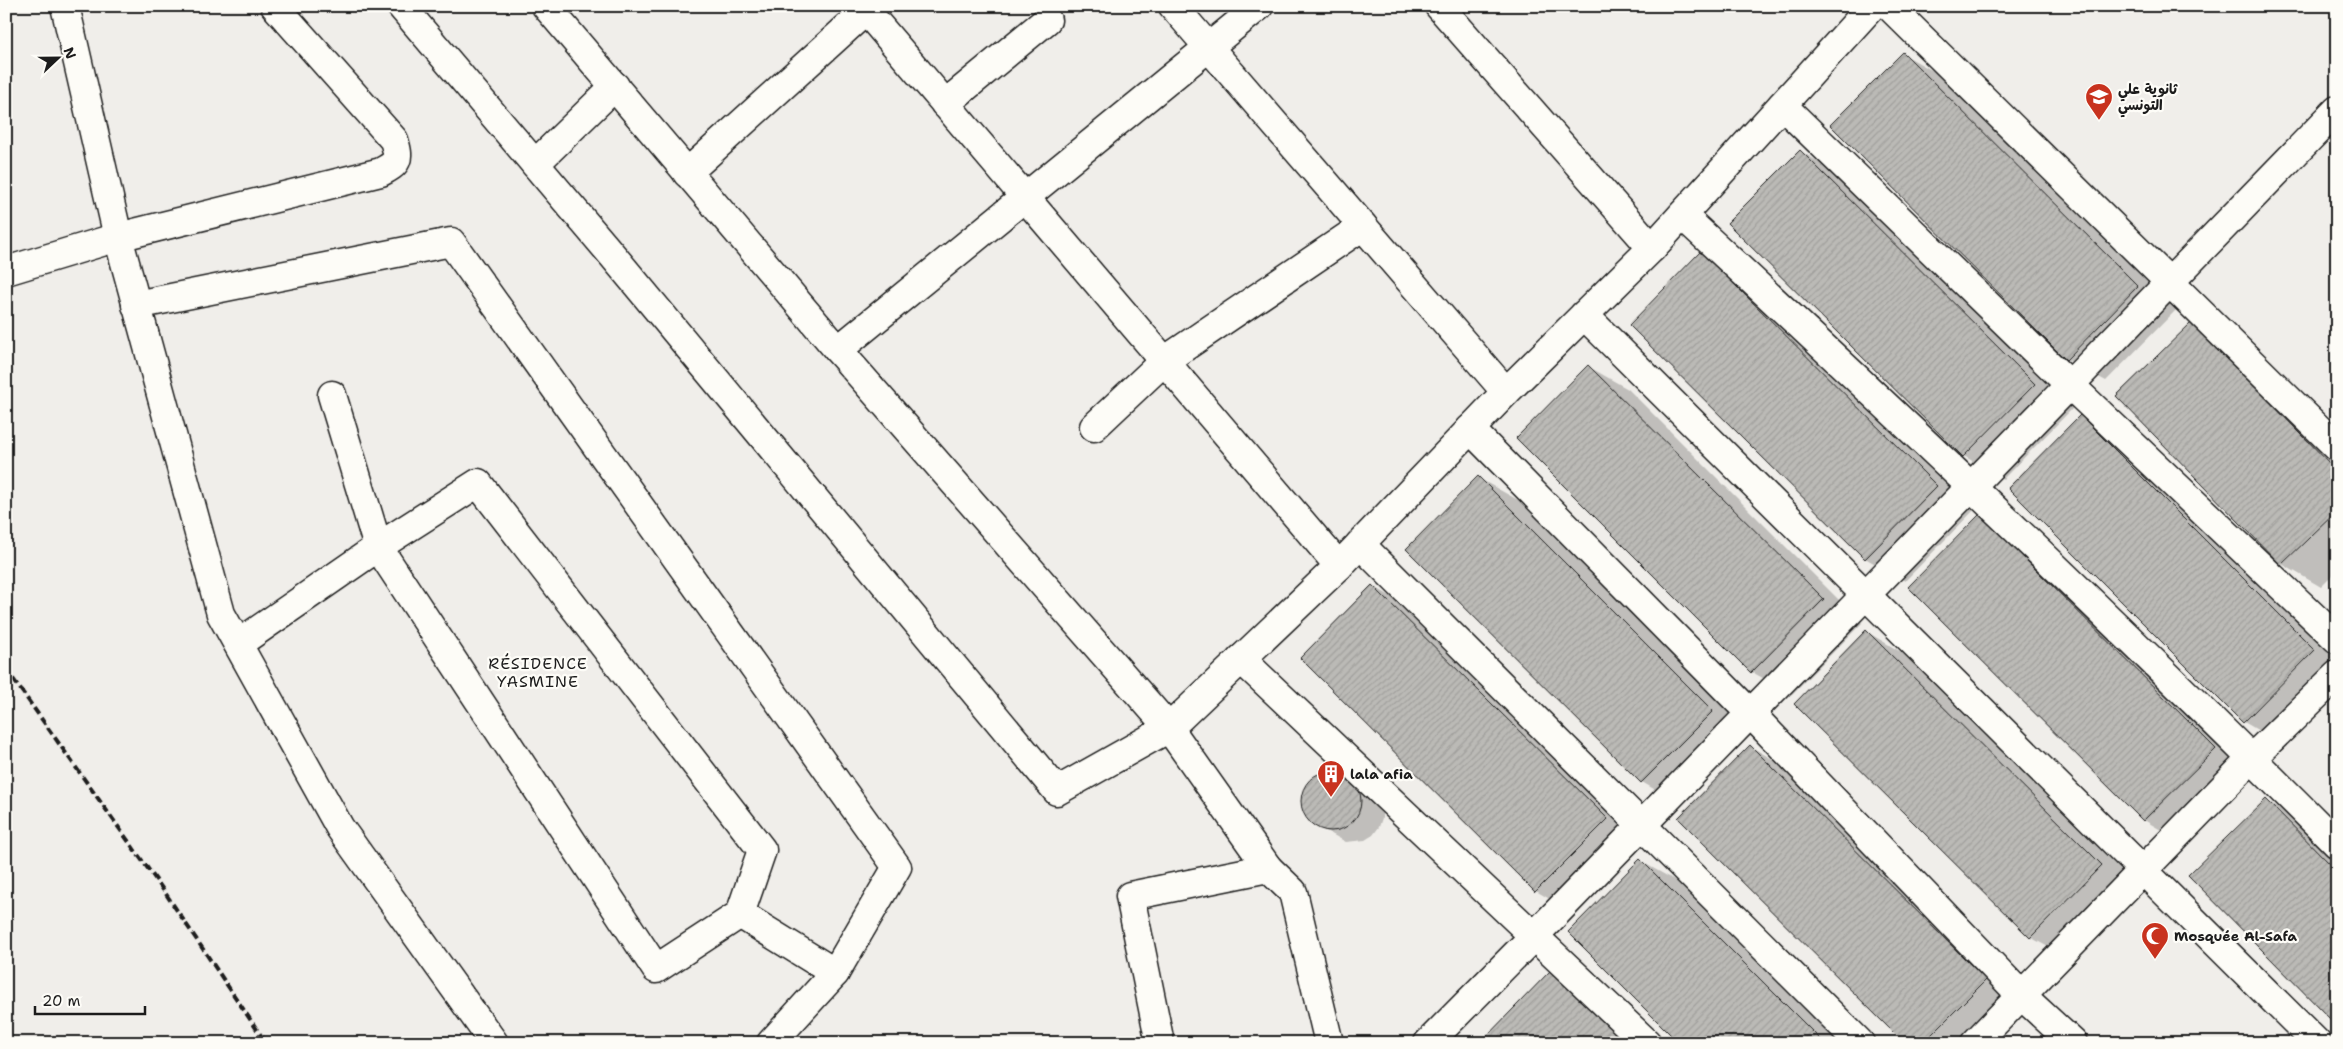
<svg xmlns="http://www.w3.org/2000/svg" width="2343" height="1049" font-family="'Shantell Sans','Playpen Sans Arabic',sans-serif">
<defs>
<pattern id="building-hatch" width="6" height="6" patternUnits="userSpaceOnUse" patternTransform="scale(1.25)"><rect width="6" height="6" fill="#bbbab6"/><path d="M-1 1l2-2M0 6l6-6M5 7l2-2" fill="none" stroke="#a09f9c"/></pattern>
</defs>
<rect width="100%" height="100%" fill="#f0eeea"/>
<filter id="ink" filterUnits="userSpaceOnUse"><feTurbulence type="fractalNoise" baseFrequency=".02" numOctaves="2"/><feDisplacementMap in="SourceGraphic" scale="10" xChannelSelector="R" yChannelSelector="G"/><feConvolveMatrix kernelMatrix="1 2 1 2 8 2 1 2 1" color-interpolation-filters="sRGB"/></filter>
<g filter="url(#ink)">
<g fill="#0003">
<path d="M1903,54L1942,76L2176,310L2106,381L2066,359Z"/>
<path d="M1800,151L1839,174L2074,407L2003,479L1964,456Z"/>
<path d="M1702,253L1741,276L1975,509L1905,581L1865,558Z"/>
<path d="M2192,324L2337,455V571L2321,587L2282,564Z"/>
<path d="M1589,367L1628,389L1862,623L1792,694L1752,672Z"/>
<path d="M2080,417L2119,439L2337,656V690L2283,745L2244,722Z"/>
<path d="M1478,478L1518,500L1752,734L1681,805L1642,782L1408,549Z"/>
<path d="M1980,516L2019,538L2254,772L2183,843L2144,820L1909,587Z"/>
<path d="M1373,586L1412,609L1646,843L1575,914L1536,891L1302,658Z"/>
<path d="M1867,632L1906,655L2140,888L2070,959L2030,937Z"/>
<path d="M1751,747L1790,769L2024,1003L1985,1043H1906Z"/>
<path d="M1332,771L1351,778L1382,808V818L1379,827L1373,835L1365,840L1346,842L1315,825L1303,811V791L1307,783L1323,772Z"/>
<path d="M2266,800L2305,823L2337,855V1025Z"/>
<path d="M1640,861L1680,883L1840,1043H1681Z"/>
</g>
<g fill="url(#building-hatch)" stroke="#1c1c1c">
<path d="M1903,52L2138,286L2066,360L1830,125Z"/>
<path d="M1800,150L2035,384L1963,457L1727,223Z"/>
<path d="M1701,251L1937,486L1865,559L1629,325Z"/>
<path d="M2192,322L2337,471V511L2281,565L2116,396Z"/>
<path d="M1588,365L1824,599L1751,673L1516,438Z"/>
<path d="M2080,415L2315,650L2243,723L2008,488Z"/>
<path d="M1478,476L1713,711L1641,783L1406,549Z"/>
<path d="M1980,514L2216,749L2143,821L1908,587Z"/>
<path d="M1372,585L1608,819L1535,892L1300,658Z"/>
<path d="M1866,630L2102,865L2030,938L1794,704Z"/>
<path d="M1750,745L1986,980L1923,1043H1904L1678,818Z"/>
<circle cx="1331" cy="801" r="30"/>
<path d="M2266,799L2337,871V1026L2188,875Z"/>
<path d="M1640,859L1824,1043H1679L1568,932Z"/>
<path d="M1552,969L1626,1043H1480Z"/>
</g>
<g fill="none" stroke-linecap="round" stroke-linejoin="round">
<defs>
<g id="minor">
<path d="M65,6L118,237L221,614L340,828L494,1043"/>
<path d="M401,6L613,256L1057,791L1169,728L1339,566L1506,392L1652,248L1872,6"/>
<path d="M546,6L838,350L1169,728L1268,868L1293,892L1329,1043"/>
<path d="M862,6L1339,566"/>
<path d="M1173,6L1506,392"/>
<path d="M1439,6L1652,248"/>
<path d="M1889,6L2337,447"/>
<path d="M945,104L1047,20"/>
<path d="M1782,105L2070,385L2337,639"/>
<path d="M535,164L615,86"/>
<path d="M687,173L871,6"/>
<path d="M1682,215C1904,421 2124,629 2337,844"/>
<path d="M6,271L118,237L381,172C398,163 400,160 394,140L275,6"/>
<path d="M136,305L451,242L897,867L835,973L771,1043"/>
<path d="M1584,315L2317,1043"/>
<path d="M838,350L1259,6"/>
<path d="M1094,427L1164,361L1363,226"/>
<path d="M1470,429L1750,713L2021,995L2073,1043"/>
<path d="M1360,544L1860,1043"/>
<path d="M238,644L378,547L656,969L740,914L762,850L478,483L378,547L332,395"/>
<path d="M1241,659L1647,1043"/>
<path d="M740,914L835,973"/>
<path d="M1160,1043L1130,896L1268,868"/>
<path d="M1428,1043L1534,936L2337,110"/>
<path d="M1975,1043L2252,758L2337,675"/>
</g>
</defs>
<use href="#minor" stroke="#1c1c1c" stroke-width="31"/>
<use href="#minor" stroke="#fdfcf7" stroke-width="28"/>
<path stroke="#1c1c1c" stroke-width="4" stroke-dasharray="8 4" stroke-linecap="butt" d="M6,669L166,894L266,1043"/>
</g>
</g>
<defs>
<symbol id="school-pin" viewBox="-11 -11 22 30"><path d="M0 17L-7.5 6A9.5 9.5 0 1 1 7.5 6Z" fill="#c8321e" stroke="#fdfcf7"/><path d="M0-5L7-2L0 1L-7-2ZM-4 1L0 2.5L4 1V4Q0 6-4 4Z" fill="#fff"/></symbol>
<symbol id="building-pin" viewBox="-11 -11 22 30"><path d="M0 17L-7.5 6A9.5 9.5 0 1 1 7.5 6Z" fill="#c8321e" stroke="#fdfcf7"/><path d="M-4-6H4V6H1V3H-1V6H-4ZM-2.5-4.3h1.7v1.8h-1.7ZM.8-4.3h1.7v1.8H.8ZM-2.5-1h1.7V.8h-1.7ZM.8-1h1.7V.8H.8Z" fill="#fff"/></symbol>
<symbol id="mosque-pin" viewBox="-11 -11 22 30"><path d="M0 17L-7.5 6A9.5 9.5 0 1 1 7.5 6Z" fill="#c8321e" stroke="#fdfcf7"/><path d="M3.5-4.9A6 6 0 1 0 3.5 4.9A5 5 0 1 1 3.5-4.9Z" fill="#fff"/></symbol>
</defs>
<g fill-rule="evenodd">
<use href="#school-pin" x="2083" y="81" width="32" height="43"/>
<use href="#building-pin" x="1315" y="758" width="32" height="43"/>
<use href="#mosque-pin" x="2139" y="920" width="32" height="43"/>
</g>
<g text-anchor="middle" stroke-width="4.5" stroke-linejoin="round" paint-order="stroke">
<g font-size="14" font-weight="bold" fill="#1c1c1c" stroke="#fdfcf7" text-anchor="start">
<text x="2118" y="94">ثانوية علي<tspan x="2118" dy="16">التونسي</tspan></text>
<text x="1350" y="779">lala afia</text>
<text x="2174" y="941">Mosquée Al-Safa</text>
</g>
<g font-size="16" letter-spacing="1" fill="#1c1c1c" stroke="#fdfcf7">
<text x="538" y="669">RÉSIDENCE<tspan x="538" dy="18">YASMINE</tspan></text>
</g>
</g>
<rect width="2343" height="1049" fill="none" stroke="#fdfcf7" stroke-width="25"/>
<rect x="12" y="12" width="2318" height="1024" fill="none" stroke="#1c1c1c" stroke-width="2" filter="url(#ink)"/>
<g transform="translate(58 58) rotate(68)" stroke="#fdfcf7" stroke-width="4" paint-order="stroke">
<path d="M0-4L9 19L0 12L-9 19Z" fill="#1c1c1c"/>
<text y="-8" font-size="14" font-weight="bold" text-anchor="middle" fill="#1c1c1c">N</text>
</g>
<path d="M35 1006v8h110v-8" fill="none" stroke="#1c1c1c" stroke-width="2.5"/>
<text x="42" y="1006" font-size="15" fill="#1c1c1c" stroke="#fdfcf7" stroke-width="4" paint-order="stroke">20 m</text>
</svg>
